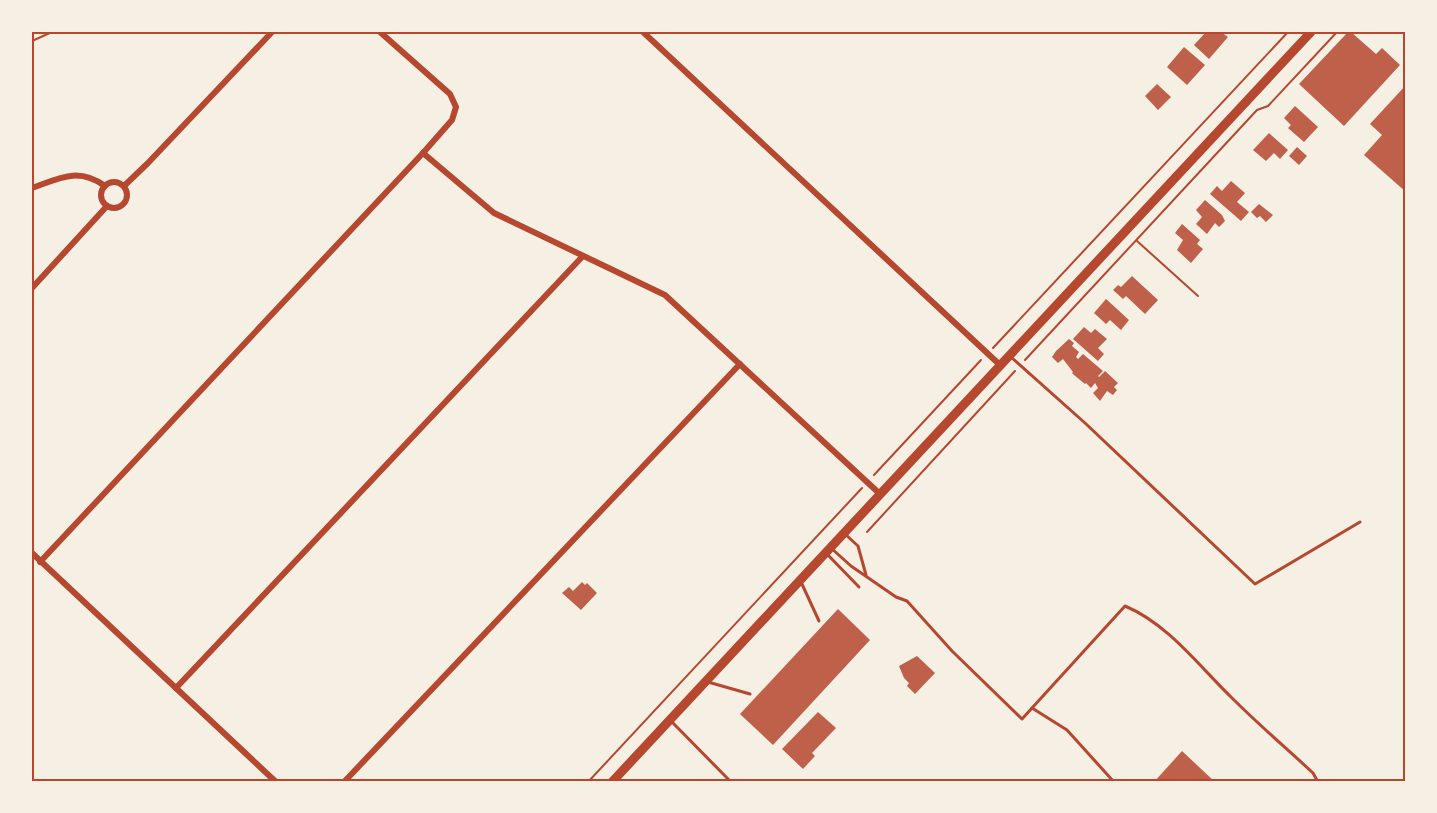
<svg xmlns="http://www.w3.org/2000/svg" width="1437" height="813" font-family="Overpass,sans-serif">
<rect width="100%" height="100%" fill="#f6efe4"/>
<g fill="#bf614a">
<path d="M1206,32H1221L1228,37L1209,59L1194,45Z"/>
<path d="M1348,32H1351L1376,54L1382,48L1400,65L1344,126L1299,84Z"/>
<path d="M1184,47L1205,65L1187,85L1167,67Z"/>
<path d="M1157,84L1171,97L1158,110L1145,96Z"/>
<path d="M1406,85V192L1364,155L1382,135L1370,124Z"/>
<path d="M1295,106L1318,127L1304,142L1288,128L1291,125L1284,118Z"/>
<path d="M1269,133L1288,150L1280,159L1274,153L1266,161L1253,150Z"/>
<path d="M1297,147L1307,156L1299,165L1289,156Z"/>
<path d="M1231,181L1245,193L1237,202L1249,212L1241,221L1210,194L1217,186L1222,191Z"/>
<path d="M1205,200L1222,215L1225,221L1219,227L1215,223L1207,234L1196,224L1202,217L1196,210Z"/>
<path d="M1259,204L1273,215L1266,222L1260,216L1257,218L1251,212Z"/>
<path d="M1182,224L1200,240L1197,244L1203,249L1191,263L1177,250L1183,240L1175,233Z"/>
<path d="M1132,276L1158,300L1145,314L1126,296L1123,299L1113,290L1118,285L1121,287Z"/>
<path d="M1106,299L1129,320L1121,330L1110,320L1106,324L1094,313Z"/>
<path d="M1084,327L1091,333L1095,329L1107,339L1098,348L1104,354L1098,361L1073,339Z"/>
<path d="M1069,339L1074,343L1072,346L1079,352L1076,357L1078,359L1083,354L1103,371L1098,376L1099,377L1105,371L1118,383L1114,387L1117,390L1113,395L1107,391L1100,401L1093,393L1098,388L1095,383L1091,388L1086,383L1085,384L1074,375L1072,373L1073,372L1063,359L1058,363L1052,357L1056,351Z"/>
<path d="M582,582L585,585L587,583L597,593L581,610L562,593L569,587L573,591Z"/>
<path d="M838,609L870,640L773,745L740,714Z"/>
<path d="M917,656L935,673L915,694L907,686L909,683L904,678L899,666Z"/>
<path d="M818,712L836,728L812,753L815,756L803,769L782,749Z"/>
<path d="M1182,751L1215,782H1154Z"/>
</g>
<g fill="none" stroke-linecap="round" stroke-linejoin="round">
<g stroke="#b5482f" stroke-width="2">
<path d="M32,41L52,32"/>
<path d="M1137,241L1198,296"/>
<path d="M993,348L1288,32"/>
<path d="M1025,360L1257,110L1268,106L1337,32"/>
<path d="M874,475L981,360"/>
<path d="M867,532L1015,371"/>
<path d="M588,782L862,488"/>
</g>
<g stroke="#b5482f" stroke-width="3">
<path d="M1012,358L1085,423L1255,584L1360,522"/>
<path d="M845,534L858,546L866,575"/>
<path d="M831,548L851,566L896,597L907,601L952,651L1022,719L1125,606C1168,624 1199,666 1232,698C1258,724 1286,748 1313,773L1318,782"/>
<path d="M827,554L859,587"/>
<path d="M801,582L819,621"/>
<path d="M708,682L750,694"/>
<path d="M1032,708L1067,730L1114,782"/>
<path d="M671,721L731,782"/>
</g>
<g stroke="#b5482f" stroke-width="6">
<path d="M380,32L450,94L456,107L452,120L423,153L494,213L665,295L880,494"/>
<path d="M643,32L1000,365"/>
<circle cx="114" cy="195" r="13"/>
<path d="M124,186L148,163L272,32"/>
<path d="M32,188C60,178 78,167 105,186"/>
<path d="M32,288L107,206"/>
<path d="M32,553L276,782"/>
<path d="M40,562L423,153"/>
<path d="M176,688L582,257"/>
<path d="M344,782L740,364"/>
</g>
<path stroke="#b5482f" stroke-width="9" d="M612,782L1311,32"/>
</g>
<rect width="1437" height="813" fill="none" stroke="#f6efe4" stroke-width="66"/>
<rect x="33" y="33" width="1371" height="747" fill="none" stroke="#b5482f" stroke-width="2"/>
</svg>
